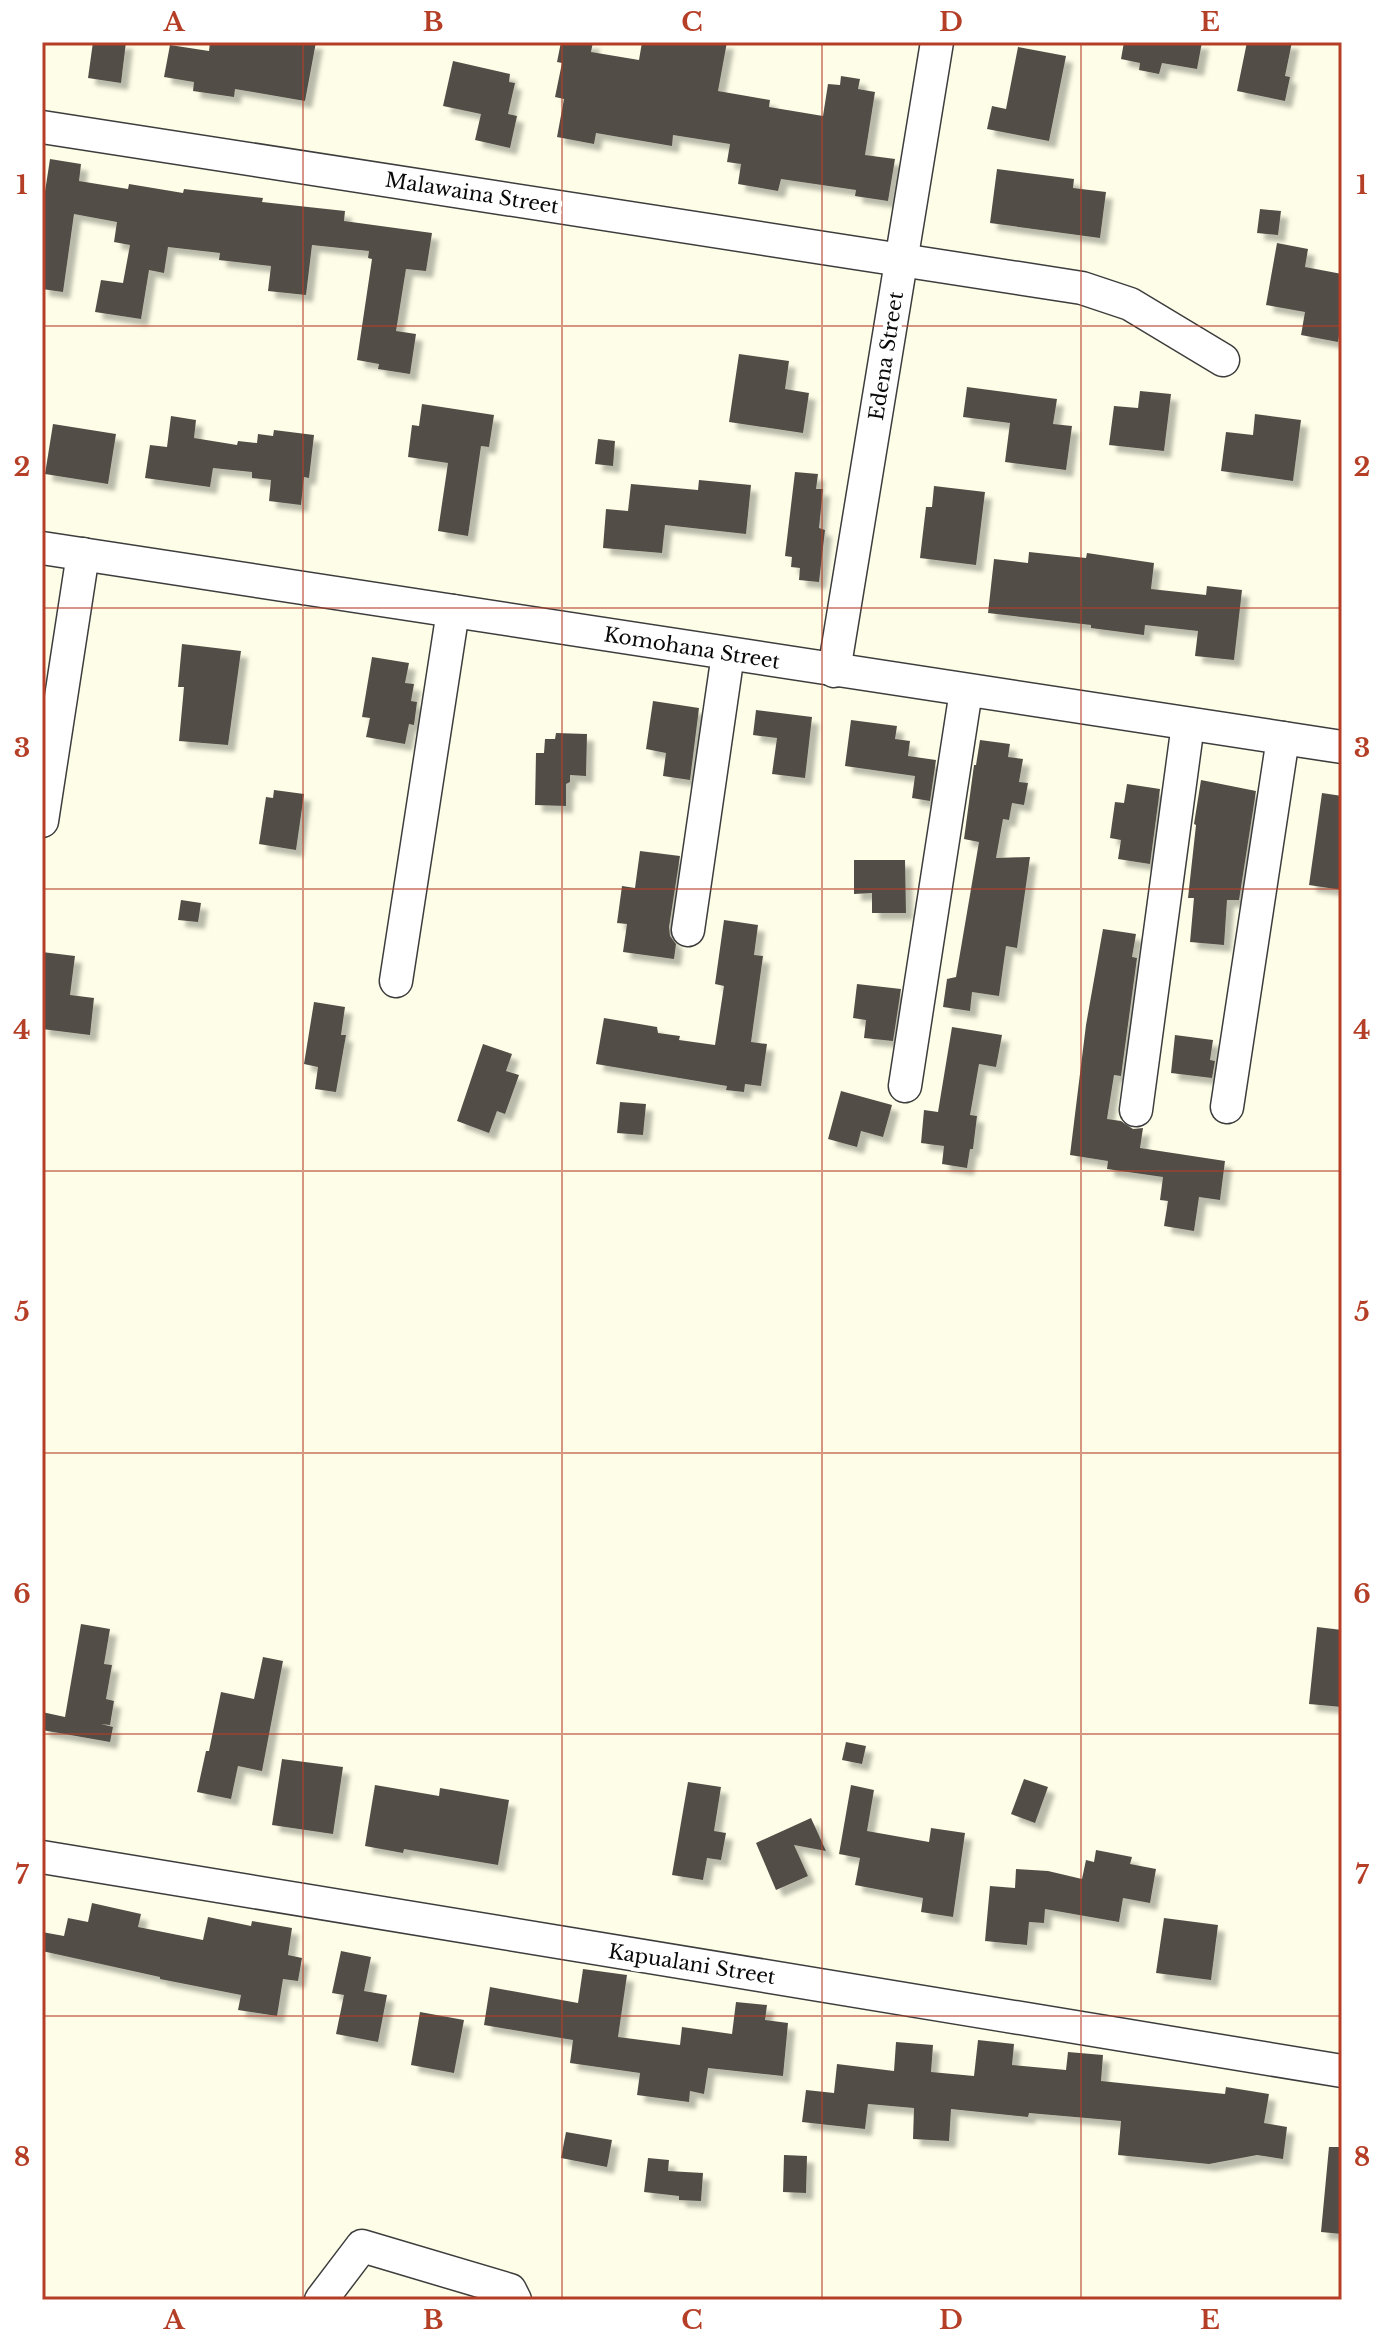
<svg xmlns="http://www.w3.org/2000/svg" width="1384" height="2342" font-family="'Libre Baskerville',serif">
<defs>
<filter id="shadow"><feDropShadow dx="7" dy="7" stdDeviation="2" flood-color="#0004"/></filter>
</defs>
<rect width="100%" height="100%" fill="#fefee8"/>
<g fill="#534e47" filter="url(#shadow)">
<path d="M93,42H126L121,83L88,78Z"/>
<path d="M210,42H316L305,101L235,89L234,97L193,91L194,82L164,77L170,45L209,51Z"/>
<path d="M561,42H593L591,52L639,60L642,42H727L718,91L770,100L769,107L823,116L828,84L840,85L841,76L860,79L858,89L875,92L865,155L895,159L888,201L855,196L856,190L781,179L778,191L738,184L741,164L727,162L730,144L673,135L672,146L596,133L594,144L557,137L564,99L555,97L562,63L557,62Z"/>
<path d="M1124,42H1202L1197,69L1162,63L1159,74L1139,70L1140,63L1121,59Z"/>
<path d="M1247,42H1292L1285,76L1290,77L1285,101L1237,91Z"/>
<path d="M1018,47L1066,56L1049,141L987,129L992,106L1006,109Z"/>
<path d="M453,61L510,74L509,82L515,83L508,114L517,116L510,148L475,140L481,114L443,106Z"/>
<path d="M50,159L81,164L79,181L128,189L129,184L183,193L184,189L263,198L262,202L345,211L344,221L432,233L426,271L406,269L396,331L416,334L410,374L378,369L379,364L357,360L372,259L368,258L369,251L312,245L306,295L268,291L271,266L219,260L220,253L168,247L164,273L149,270L141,319L95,312L101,280L123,283L130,245L114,242L117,222L74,214L63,292L42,289V211Z"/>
<path d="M997,169L1074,179L1073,188L1106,192L1100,238L990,223Z"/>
<path d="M1260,209L1281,211L1278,235L1257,233Z"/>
<path d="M1277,243L1308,249L1305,267L1342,274V319L1338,342L1301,335L1305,312L1266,305Z"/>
<path d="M739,354L789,361L785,389L809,393L803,433L729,422Z"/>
<path d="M967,387L1057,399L1053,424L1072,426L1066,470L1005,462L1010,423L963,417Z"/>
<path d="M1140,391L1171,394L1164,451L1109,445L1114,406L1138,408Z"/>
<path d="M422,404L494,415L489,447L481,446L468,536L438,531L448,463L408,457L412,425L419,426Z"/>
<path d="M1255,414L1301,420L1293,481L1221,471L1226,432L1253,435Z"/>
<path d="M171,416L196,420L194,438L237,445L238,441L257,443L258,434L273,436L274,430L314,435L309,478L304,477L301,505L269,501L271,480L252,478V472L213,468L210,487L145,478L150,445L167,447Z"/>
<path d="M53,424L116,434L108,484L45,474Z"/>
<path d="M598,439L615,441L613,466L595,464Z"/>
<path d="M795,472L818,474L816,489H823L819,528L825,530L819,582L799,580L800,568L791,567L792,557L785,556Z"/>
<path d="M699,480L751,485L746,534L665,525L662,553L603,548L606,509L628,511L631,484L698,490Z"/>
<path d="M934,486L985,492L976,565L920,558L926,507H932Z"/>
<path d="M1029,552L1086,558L1087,553L1154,563L1151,589L1206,595L1207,586L1242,590L1234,660L1195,656L1198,631L1145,625L1144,635L1091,628V625L988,613L994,559L1028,563Z"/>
<path d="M182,644L241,651L228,745L179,741L184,687H178Z"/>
<path d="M372,657L409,663L405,683L414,684L411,701L417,702L414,725L409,724L405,744L366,737L370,718L362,717Z"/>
<path d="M653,701L699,708L690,780L663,776L666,753L646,749Z"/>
<path d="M756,710L812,717L805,778L772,774L777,738L753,735Z"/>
<path d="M851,720L897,726L895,739L910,741L908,756L936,760L930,801L912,798L915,776L845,766Z"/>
<path d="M556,733L587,734L586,776L570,775V782L566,784V806L535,805L536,753H544L545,739H555Z"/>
<path d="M980,740L1010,744L1008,757L1023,759L1019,782L1028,783L1024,805L1012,803L1009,820L1003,819L996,858L1030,857L1017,948L1006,946L999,996L972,992L970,1011L943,1007L947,979L956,977L979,842L964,839L974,765H976Z"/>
<path d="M1201,780L1256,791L1239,900H1227L1224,945L1190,942L1194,898H1188L1196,825L1194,824Z"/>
<path d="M1127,784L1160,789L1150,864L1118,859L1121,840L1110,838L1115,802L1124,803Z"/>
<path d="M274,790L304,794L296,850L259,844L266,797L273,798Z"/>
<path d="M1322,793L1342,796V890L1309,885Z"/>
<path d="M640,851L680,856L669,927L670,936L676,944L674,959L623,952L627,924L617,923L622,886L635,888Z"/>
<path d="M854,860H905L906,913H872V893L854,894Z"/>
<path d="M181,900L201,903L198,922L178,920Z"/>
<path d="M724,920L758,925L754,955L763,956L751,1042L767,1044L761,1086L745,1084L744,1092L726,1090L727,1086L596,1064L604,1018L657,1027L658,1033L680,1036L679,1040L715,1045L724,986L715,984Z"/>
<path d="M1103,929L1136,934L1132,957L1137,958L1121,1076L1114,1075L1107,1119L1121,1121L1133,1129L1143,1128L1140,1148L1225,1161L1220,1200L1199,1197L1194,1231L1164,1226L1168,1201L1160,1200L1163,1177L1107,1169L1108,1161L1070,1155L1086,1025Z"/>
<path d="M42,952L75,956L70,995L94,998L90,1035L42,1029Z"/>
<path d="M857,984L901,989L893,1041L864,1038L866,1020L853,1018Z"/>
<path d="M314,1002L345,1007L341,1035H346L336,1092L315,1089L318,1067L304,1064Z"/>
<path d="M952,1027L1002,1035L996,1067L979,1064L970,1115L977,1116L973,1149H970L967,1168L942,1164L944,1146L921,1143L924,1110L938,1112Z"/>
<path d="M1175,1035L1213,1040L1210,1060L1215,1061L1212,1078L1171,1073Z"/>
<path d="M483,1044L512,1054L506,1071L519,1075L505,1114L497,1111L489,1133L457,1121Z"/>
<path d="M841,1091L892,1105L883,1137L861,1131L857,1147L828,1139Z"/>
<path d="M620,1102L646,1104L643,1135L617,1133Z"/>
<path d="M81,1624L110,1629L104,1664L112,1665L106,1699L114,1701L110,1725L101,1724L113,1727L110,1742L42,1730V1712L65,1717Z"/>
<path d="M1317,1627L1342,1630V1707L1309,1704Z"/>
<path d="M263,1657L283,1661L262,1771L238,1766L231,1799L197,1792L206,1751H209L221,1692L254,1699Z"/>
<path d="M846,1742L866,1746L862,1764L842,1760Z"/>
<path d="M282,1759L343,1767L333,1834L272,1825Z"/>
<path d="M1024,1779L1048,1787L1035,1823L1011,1814Z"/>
<path d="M688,1782L721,1787L714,1831L726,1833L721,1860L707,1858L703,1880L672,1875Z"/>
<path d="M375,1785L439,1796L440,1788L509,1800L498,1865L404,1849L403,1853L365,1846Z"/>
<path d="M851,1785L874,1790L867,1831L929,1842L931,1828L965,1833L953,1917L921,1912L923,1898L855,1885L860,1858L839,1854Z"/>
<path d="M811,1818L826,1851L794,1845L808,1876L776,1890L756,1843Z"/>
<path d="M1096,1850L1132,1857L1130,1864L1156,1869L1150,1903L1123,1898L1119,1922L1045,1909L1044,1923L1029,1922L1027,1945L985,1941L990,1886L1015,1888L1016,1869L1048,1871L1082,1879L1086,1860L1094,1862Z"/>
<path d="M92,1903L141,1914L138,1927L203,1940L208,1917L251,1926L252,1921L292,1928L288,1955L302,1958L298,1981L283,1979L277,2016L238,2010L241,1995L160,1979V1977L42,1951V1932L64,1936L68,1918L88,1922Z"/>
<path d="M1164,1918L1218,1925L1211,1980L1156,1973Z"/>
<path d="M341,1951L371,1957L364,1991L387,1995L378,2042L336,2034L344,1995L332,1993Z"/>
<path d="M583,1969L627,1975L618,2037L680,2045L682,2027L732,2034L736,2002L767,2005L765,2020L788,2023L783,2076L708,2068L704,2094L690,2091L689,2102L637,2095L640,2073L570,2063L573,2040L484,2025L490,1987L578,2003Z"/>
<path d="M420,2012L464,2020L454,2073L411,2065Z"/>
<path d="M978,2040L1014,2044L1012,2065L1066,2070L1068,2052L1103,2055L1101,2081L1225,2094L1226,2087L1269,2094L1264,2123L1287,2127L1283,2159L1257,2155L1209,2164L1118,2155L1121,2121L1029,2113L1028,2117L951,2109L949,2141L913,2139L914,2108L868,2104L865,2129L802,2122L806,2090L834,2093L837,2064L894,2071L896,2042L933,2045L931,2072L974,2076Z"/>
<path d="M566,2132L612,2140L607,2167L561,2158Z"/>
<path d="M1329,2147H1342V2234L1321,2232Z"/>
<path d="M784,2155L807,2156L806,2193L783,2192Z"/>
<path d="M648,2158L669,2160L668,2171L703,2173L701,2201L679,2200V2196L644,2192Z"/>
</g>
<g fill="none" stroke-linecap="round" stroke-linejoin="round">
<defs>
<g id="minor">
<path d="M42,127L1082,288L1130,304L1223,360"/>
<path d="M42,548L1342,747"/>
<path d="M834,671L937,42"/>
<path d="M42,821L83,554"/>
<path d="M688,930L728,654"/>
<path d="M396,981L453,611"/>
<path d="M905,1086L966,691"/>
<path d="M1227,1107L1283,738"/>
<path d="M1136,1110L1188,724"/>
<path d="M42,1857L1342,2071"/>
<path d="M321,2300L362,2246L510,2290L515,2300"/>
</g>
</defs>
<use href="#minor" stroke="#3d3d3d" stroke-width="35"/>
<use href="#minor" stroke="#fff" stroke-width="32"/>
</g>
<path fill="none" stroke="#b53e27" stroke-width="2" stroke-opacity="0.55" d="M303,42V2300M562,42V2300M822,42V2300M1081,42V2300M42,326H1342M42,608H1342M42,889H1342M42,1171H1342M42,1453H1342M42,1734H1342M42,2016H1342"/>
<g text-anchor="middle" stroke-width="8" stroke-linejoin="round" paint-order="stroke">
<g font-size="20" fill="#0a0a0a" stroke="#fff">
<text transform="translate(472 193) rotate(9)" y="7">Malawaina Street</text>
<text transform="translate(886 356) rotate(-81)" y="7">Edena Street</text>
<text transform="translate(692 648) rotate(9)" y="7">Komohana Street</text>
<text transform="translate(692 1964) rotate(9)" y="7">Kapualani Street</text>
</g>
</g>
<rect width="1384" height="2342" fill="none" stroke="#ffffff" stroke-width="88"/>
<rect x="44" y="44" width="1296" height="2254" fill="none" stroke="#b53e27" stroke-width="3"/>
<g font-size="26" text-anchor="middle" font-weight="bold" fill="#b53e27">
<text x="174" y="31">A</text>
<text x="433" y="31">B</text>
<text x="692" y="31">C</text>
<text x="951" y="31">D</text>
<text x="1210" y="31">E</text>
<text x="22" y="194">1</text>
<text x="1362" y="194">1</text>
<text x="22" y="476">2</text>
<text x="1362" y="476">2</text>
<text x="22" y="757">3</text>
<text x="1362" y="757">3</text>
<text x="22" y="1039">4</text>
<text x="1362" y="1039">4</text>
<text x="22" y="1321">5</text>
<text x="1362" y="1321">5</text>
<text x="22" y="1603">6</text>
<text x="1362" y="1603">6</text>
<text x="22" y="1884">7</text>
<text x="1362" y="1884">7</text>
<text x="22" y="2166">8</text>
<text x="1362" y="2166">8</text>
<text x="174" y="2329">A</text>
<text x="433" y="2329">B</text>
<text x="692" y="2329">C</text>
<text x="951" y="2329">D</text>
<text x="1210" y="2329">E</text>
</g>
</svg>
